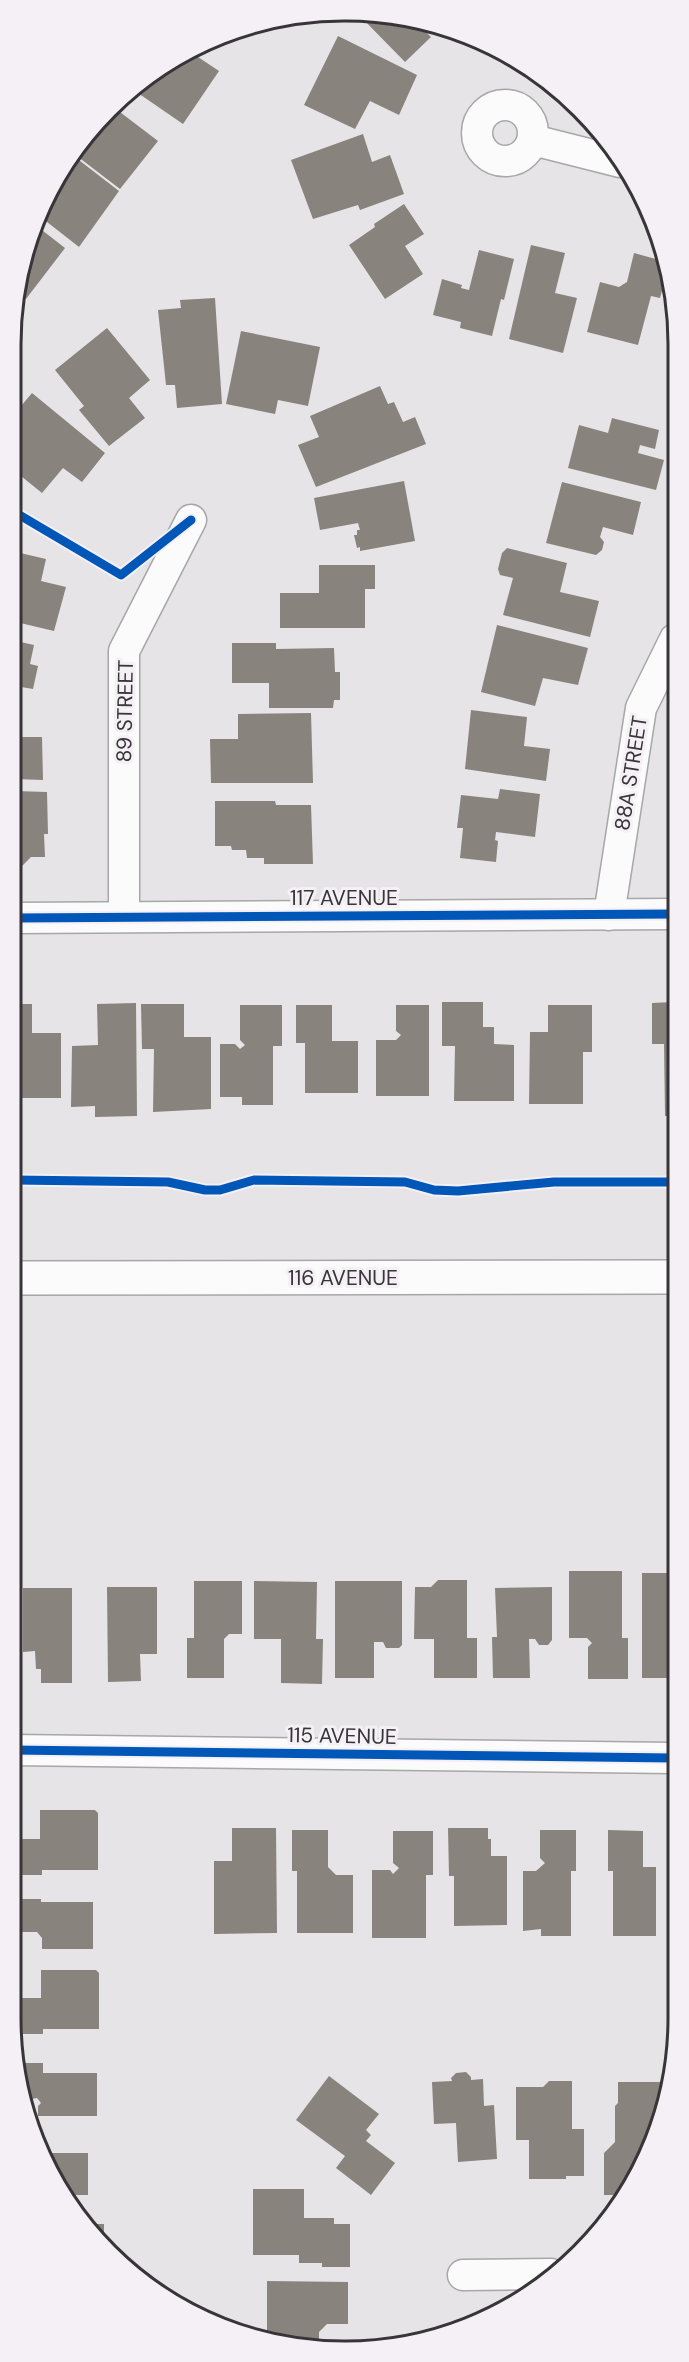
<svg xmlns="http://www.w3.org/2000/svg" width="689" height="2362" font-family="'DM Sans',sans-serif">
<rect width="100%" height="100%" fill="#e6e4e7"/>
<g fill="#88837d">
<path d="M361,17H410L433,26L426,32L431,37L405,62Z"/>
<path d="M338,36L417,75L399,115L370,101L355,129L304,105Z"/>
<path d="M192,53L219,71L183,124L135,91L159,67Z"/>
<path d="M116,109L158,141L120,189L73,153Z"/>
<path d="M363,134L372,162L390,155L404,194L360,210L358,205L313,219L291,160Z"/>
<path d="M71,154L119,191L79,247L42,218L67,159Z"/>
<path d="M404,204L424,234L405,246L423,274L385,299L349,245L375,227L374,224Z"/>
<path d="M38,227L65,248L26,299L17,292V279Z"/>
<path d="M531,245L565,253L555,293L577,298L563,353L509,339Z"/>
<path d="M479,250L514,259L504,300L501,299L492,336L460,328L461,322L433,315L442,279L462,285L461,288L469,290Z"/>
<path d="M634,253L663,261L667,272L660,298L651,296L638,345L587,332L600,282L619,287L627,282Z"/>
<path d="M215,298L222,404L177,408L175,385H166L158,310L181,308L180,300Z"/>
<path d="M107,328L150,380L129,398L145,418L109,446L79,410L84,406L55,370Z"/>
<path d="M241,331L320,347L308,406L278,400L275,414L226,404Z"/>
<path d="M676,341V368L668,367Z"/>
<path d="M380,386L388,404L394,402L403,422L415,417L426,444L316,487L298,445L319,437L310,416Z"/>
<path d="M32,393L105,453L82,482L63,468L42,493L16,472V412Z"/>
<path d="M612,418L659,430L655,449L640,445L638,453L664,460L656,490L568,468L579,425L608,433Z"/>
<path d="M404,481L415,541L360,551V547L357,548L354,535H357V530H360L358,523L320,530L314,498Z"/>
<path d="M562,482L641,502L633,535L603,527L600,537L604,542L602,550L596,555L546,543Z"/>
<path d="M507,548L567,563L560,592L599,601L590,637L503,615L513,578L500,575L498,569L502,553Z"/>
<path d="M16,552L46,559L41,581L66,587L54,631L16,622Z"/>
<path d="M319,565H375V589H365V628H280V593H319Z"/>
<path d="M497,625L588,648L578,685L543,678L535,706L481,692Z"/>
<path d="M16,641L34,645L30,664L38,666L33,689L15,686Z"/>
<path d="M232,643H276V649L334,648L335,672H340V700H334L333,708H269V683H232Z"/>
<path d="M471,710L527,717L524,746L550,749L546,781L465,769Z"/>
<path d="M311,713L313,783H211L210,739H238V714Z"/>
<path d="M15,737H42L43,780L15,779Z"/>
<path d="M500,789L540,794L535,837L496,832L495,840L498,841L496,862L460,858L463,828H457L461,795L498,799Z"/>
<path d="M15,791L47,792L48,834H44L45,857H31L17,871L15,870Z"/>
<path d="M215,801H275L276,805H311L313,864H264V858H247L246,850H232L231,846H215Z"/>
<path d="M442,1002H483V1027H494V1044L514,1045V1101H454L455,1046H442Z"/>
<path d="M674,1002V1116H665L664,1044H652V1003Z"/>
<path d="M136,1003L137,1116L95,1117V1106L71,1107L72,1046L98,1045L97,1004Z"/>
<path d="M14,1004H32V1033H61V1098H14Z"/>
<path d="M141,1004H184V1037H211V1109L153,1112L154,1049H142Z"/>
<path d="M240,1005H282V1046H273V1105H242V1097H220V1044H235L240,1049L245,1045L240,1040Z"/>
<path d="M296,1005H332V1041H358V1093H305V1043H296Z"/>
<path d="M396,1005H429V1096H376V1040H396L401,1035L396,1031Z"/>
<path d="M548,1005H592V1052H583V1104H529L530,1032H548Z"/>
<path d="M569,1571H622V1638H628V1679H588V1647L592,1643L587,1638H569Z"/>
<rect x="642" y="1573" width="31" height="105"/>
<path d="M438,1580H467V1638H477V1678H434V1639H414L415,1587H431Z"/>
<path d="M194,1581H242V1634H229L224,1639V1678H187V1638H194Z"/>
<path d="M254,1581L317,1582L316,1639H323L322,1684L281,1683V1639H254Z"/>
<path d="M335,1581H402V1645L399,1648H386L383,1642H374V1678H335Z"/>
<path d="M107,1587H157V1654H140L141,1681L108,1682Z"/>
<path d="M552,1587V1640L548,1645H539L535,1639H529L530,1678H493L492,1637H497L495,1588Z"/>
<path d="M23,1588H72V1683H41V1669H36L35,1651L23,1652Z"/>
<path d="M40,1810H95L98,1813V1870H42V1875H11V1839H40Z"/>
<path d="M232,1828H276L277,1933L214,1934V1861H232Z"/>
<path d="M448,1828H488V1839H491V1856H507V1925L454,1926V1876H449Z"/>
<path d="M292,1830H328V1867L336,1875H353V1933H297V1871H292Z"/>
<path d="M540,1830H576V1871H571V1936H541V1929L523,1931V1871H536L545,1863L540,1858Z"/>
<path d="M608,1830L643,1831V1867H656V1936H613V1871H608Z"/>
<path d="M393,1831H433V1875H426V1938H372V1870H390L393,1874L399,1868L393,1863Z"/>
<path d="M11,1899H41V1902H93V1949H42V1938L37,1932H11Z"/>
<path d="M41,1970H96L99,1973V2029H43V2034H14L10,2018L11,1998H41Z"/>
<path d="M20,2063H43V2073H97V2116H38V2106L41,2103L37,2098L27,2100Z"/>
<path d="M466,2072L471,2077V2080L483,2079L484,2106L494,2105L497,2159L458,2162L456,2123L434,2124L432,2082L452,2081L451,2078L456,2073Z"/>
<path d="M329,2076L379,2114L366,2130L371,2135L366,2141L395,2163L371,2195L336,2168L345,2156L296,2120Z"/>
<path d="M549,2081H572V2129H584V2176H566V2179H529V2140H516V2087H543Z"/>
<path d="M618,2082H663V2104L626,2195H604V2153L615,2142V2106L618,2103Z"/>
<path d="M50,2153H88V2195H67L44,2158H50Z"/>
<path d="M253,2189H304V2218H334V2224H350V2267H322V2263H299V2255H253Z"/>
<path d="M85,2224H104V2246L94,2238Z"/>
<path d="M267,2281L348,2282V2324H327L319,2332V2347H296L267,2338Z"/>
</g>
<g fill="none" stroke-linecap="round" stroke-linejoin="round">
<defs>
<g id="street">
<circle cx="505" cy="133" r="28"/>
<path d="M533,140L620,162"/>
<path d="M609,915L641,708L675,639"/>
<path d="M124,916V651L191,520"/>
<path d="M15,918L674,914"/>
<path d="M11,1750L673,1758"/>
<path d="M463,2275L551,2274"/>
</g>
<path id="secondary" d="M13,1278L674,1277"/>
</defs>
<use href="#street" stroke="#a7a6a8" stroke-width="33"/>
<use href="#secondary" stroke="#a7a6a8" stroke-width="36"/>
<use href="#street" stroke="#fbfbfb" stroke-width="30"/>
<use href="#secondary" stroke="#fbfbfb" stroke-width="33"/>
<defs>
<g id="cycleway">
<path d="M16,513L121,575L191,520"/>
<path d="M15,918L674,914"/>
<path d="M14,1180L168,1182L205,1190H220L254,1180L405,1182L434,1190L458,1191L554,1182H674"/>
<path d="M11,1750L673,1758"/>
</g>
</defs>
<use href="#cycleway" stroke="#f4f0f5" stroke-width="13"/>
<use href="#cycleway" stroke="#0057b8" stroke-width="9"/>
</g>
<g text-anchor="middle" stroke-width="6" stroke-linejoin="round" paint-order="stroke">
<g font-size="21" fill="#373538" stroke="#f4f0f5">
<text transform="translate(125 711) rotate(-89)" y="7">89 STREET</text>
<text transform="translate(631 773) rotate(-81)" y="7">88A STREET</text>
<text x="344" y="905">117 AVENUE</text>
<text x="343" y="1285">116 AVENUE</text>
<text transform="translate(342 1736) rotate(1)" y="7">115 AVENUE</text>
</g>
</g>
<path d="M0 0H689V2362H0ZM344 21H345A323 323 0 0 1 668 344V2018A323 323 0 0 1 345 2341H344A323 323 0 0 1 21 2018V344A323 323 0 0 1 344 21Z" fill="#f4f0f5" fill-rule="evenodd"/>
<path fill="none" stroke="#373538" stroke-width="3" d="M344 21H345A323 323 0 0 1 668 344V2018A323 323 0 0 1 345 2341H344A323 323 0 0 1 21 2018V344A323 323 0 0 1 344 21Z"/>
</svg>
